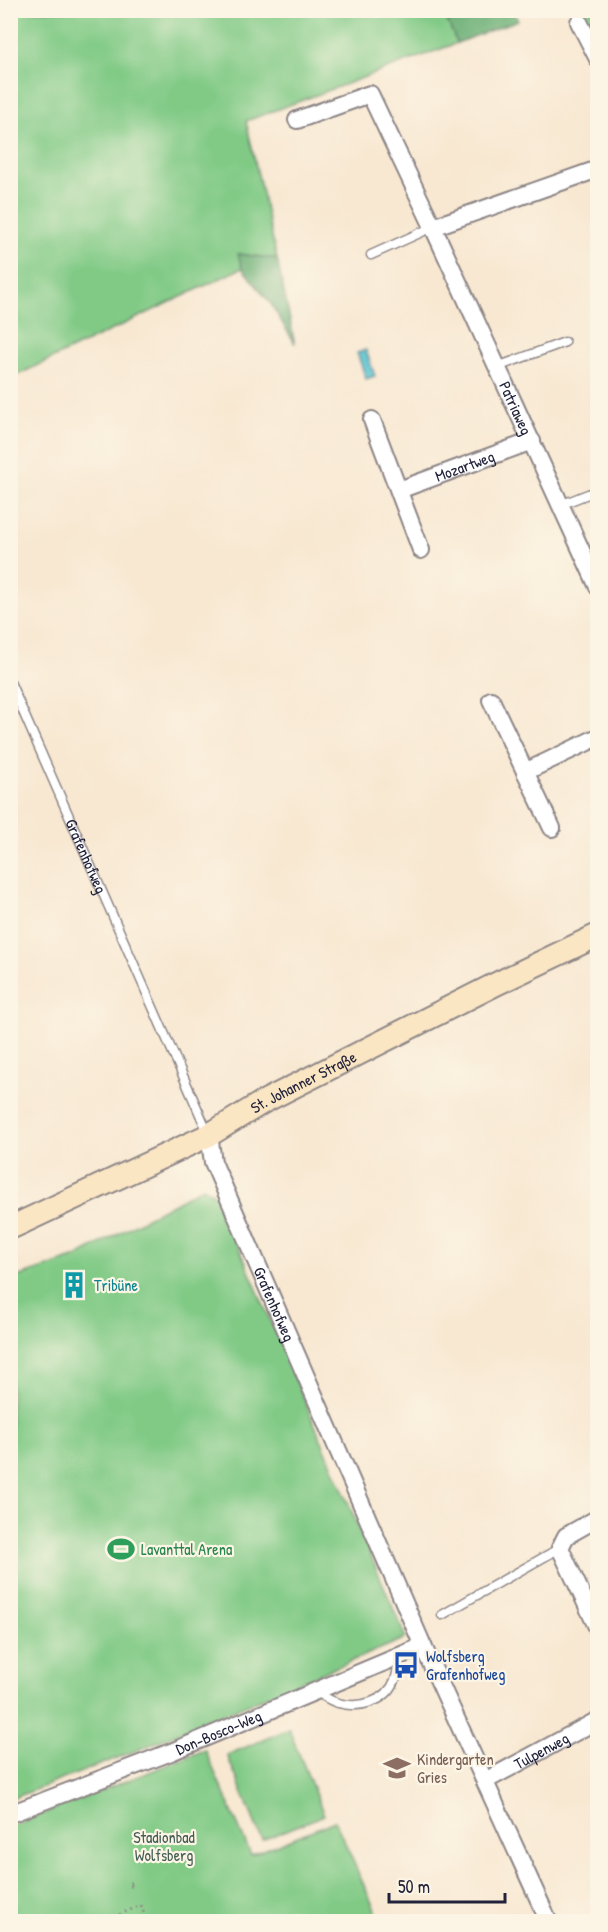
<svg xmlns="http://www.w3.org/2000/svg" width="608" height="1932" font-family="'Patrick Hand',sans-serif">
<rect width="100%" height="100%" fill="#fcf5e5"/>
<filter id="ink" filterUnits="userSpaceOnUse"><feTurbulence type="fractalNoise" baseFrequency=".0167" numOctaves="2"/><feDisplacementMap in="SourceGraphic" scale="12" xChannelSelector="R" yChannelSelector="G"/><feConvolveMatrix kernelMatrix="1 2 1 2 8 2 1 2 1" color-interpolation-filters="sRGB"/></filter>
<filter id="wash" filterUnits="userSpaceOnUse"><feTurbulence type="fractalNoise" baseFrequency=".008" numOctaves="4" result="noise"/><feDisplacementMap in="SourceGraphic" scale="24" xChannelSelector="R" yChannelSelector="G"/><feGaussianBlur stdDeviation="1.35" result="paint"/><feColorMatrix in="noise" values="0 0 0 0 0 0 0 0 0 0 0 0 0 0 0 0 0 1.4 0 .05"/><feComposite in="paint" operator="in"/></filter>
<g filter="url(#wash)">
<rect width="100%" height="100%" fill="#f8e8d2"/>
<g fill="#81ca86" stroke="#527660" stroke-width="1.5">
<path d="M404,10L405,17C412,12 420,7 428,13L433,11H443L457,43L246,121L277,259L239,254L242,268L11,378V11Z"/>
<path d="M582,11H597V44Z"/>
<path d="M203,1187L217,1196L406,1638L133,1752L11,1799V1279L74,1258Z"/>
<path d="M289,1729L324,1815L262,1840L227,1755Z"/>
<path d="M205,1750L251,1855L335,1821L380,1921L11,1922V1826Z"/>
</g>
<g fill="#68ae73" stroke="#456857" stroke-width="1.5">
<path d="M443,11H514L518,20L457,43Z"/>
<path d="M238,254L277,259L295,344L271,304L242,268Z"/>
</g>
<path fill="#54c0ce" stroke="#3b7184" stroke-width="1.5" d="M366,350L375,376L366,379L357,353Z"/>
</g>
<g filter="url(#ink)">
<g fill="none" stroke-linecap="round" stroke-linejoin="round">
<defs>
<g id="lane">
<path d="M371,255L433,227"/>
<path d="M497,367L565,342"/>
<path d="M560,505L598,490"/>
<path id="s1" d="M10,682L209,1135"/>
<path d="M442,1615L560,1548"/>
<path d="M317,1692C323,1696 330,1701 338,1703C359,1709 387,1702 395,1680C398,1673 398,1664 399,1656"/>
</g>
<g id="street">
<path d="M579,22L598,59"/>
<path d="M297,120L370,94L433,227"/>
<path id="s2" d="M598,169L433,227L598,587"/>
<path d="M372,420L421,550"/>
<path id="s3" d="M399,490L532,441"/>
<path d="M491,700L552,828"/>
<path d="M525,772L598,737"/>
<path id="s4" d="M209,1135L213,1162L423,1646L549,1922"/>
<path d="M598,1518L566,1536L560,1548L598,1629"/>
<path id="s5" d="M485,1781L598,1720"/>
<path id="s6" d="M10,1814L171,1752L423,1646"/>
</g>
<g id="secondary">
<path id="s7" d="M10,1228L209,1135L263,1102L496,984L598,935"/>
</g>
</defs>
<use href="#lane" stroke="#8d8586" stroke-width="11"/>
<use href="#street" stroke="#8d8586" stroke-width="20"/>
<use href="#secondary" stroke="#8d8586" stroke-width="26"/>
<g stroke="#8d8586" stroke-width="3" stroke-dasharray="1.5 4.5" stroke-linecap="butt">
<path d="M130,1886H132V1883H129L130,1887"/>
<path d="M103,1922L141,1905L147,1922"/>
</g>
<use href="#lane" stroke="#fff" stroke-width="8"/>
<use href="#street" stroke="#fff" stroke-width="16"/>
<use href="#secondary" stroke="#fbe6c4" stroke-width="22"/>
</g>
</g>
<defs>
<symbol id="building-bare" viewBox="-9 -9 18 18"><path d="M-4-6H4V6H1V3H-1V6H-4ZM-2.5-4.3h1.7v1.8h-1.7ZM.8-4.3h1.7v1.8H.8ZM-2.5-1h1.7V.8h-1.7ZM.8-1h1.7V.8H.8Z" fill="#0f9aa8" stroke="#fcf5e5" stroke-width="2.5" paint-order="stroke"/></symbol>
<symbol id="stadium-bare" viewBox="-9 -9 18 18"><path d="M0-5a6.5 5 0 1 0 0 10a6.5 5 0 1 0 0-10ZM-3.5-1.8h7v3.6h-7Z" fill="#2e9e5b" stroke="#fcf5e5" stroke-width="2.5" paint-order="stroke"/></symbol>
<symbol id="bus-bare" viewBox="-9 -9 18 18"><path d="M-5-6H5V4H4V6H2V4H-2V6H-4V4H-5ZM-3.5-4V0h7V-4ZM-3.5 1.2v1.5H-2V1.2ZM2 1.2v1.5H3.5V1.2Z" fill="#1a4fb4" stroke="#fcf5e5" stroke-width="2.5" paint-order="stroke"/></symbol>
<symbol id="school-bare" viewBox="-9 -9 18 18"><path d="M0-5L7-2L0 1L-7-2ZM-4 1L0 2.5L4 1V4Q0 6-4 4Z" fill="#8d6e63" stroke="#fcf5e5" stroke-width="2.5" paint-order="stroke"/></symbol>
</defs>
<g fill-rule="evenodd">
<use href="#building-bare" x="55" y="1266" width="38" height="38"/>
<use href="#stadium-bare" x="102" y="1530" width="38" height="38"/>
<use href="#bus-bare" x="387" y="1646" width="38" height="38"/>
<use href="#school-bare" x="378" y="1749" width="38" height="38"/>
</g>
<g text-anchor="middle" stroke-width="4.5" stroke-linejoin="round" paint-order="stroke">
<g font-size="16" fill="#22223b" stroke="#fcf5e5">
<text dy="6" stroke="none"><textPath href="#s2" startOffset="374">Patriaweg</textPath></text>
<text dy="6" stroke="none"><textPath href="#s3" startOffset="70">Mozartweg</textPath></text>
<text dy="6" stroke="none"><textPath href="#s1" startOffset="190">Grafenhofweg</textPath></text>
<text dy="6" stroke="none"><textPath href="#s7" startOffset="328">St. Johanner Straße</textPath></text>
<text dy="6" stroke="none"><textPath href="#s4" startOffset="182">Grafenhofweg</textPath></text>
<text dy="6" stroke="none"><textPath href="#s6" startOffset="224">Don-Bosco-Weg</textPath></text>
<text dy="6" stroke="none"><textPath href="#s5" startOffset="64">Tulpenweg</textPath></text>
</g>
<g font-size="16" fill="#0d838f" stroke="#fcf5e5" text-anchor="start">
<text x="94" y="1291">Tribüne</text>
</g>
<g font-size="16" fill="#27864d" stroke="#fcf5e5" text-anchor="start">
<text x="141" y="1555">Lavanttal Arena</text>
</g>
<g font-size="16" fill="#164399" stroke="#fcf5e5" text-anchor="start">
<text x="426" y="1662">Wolfsberg<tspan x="426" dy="18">Grafenhofweg</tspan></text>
</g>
<g font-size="16" fill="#785e54" stroke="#fcf5e5" text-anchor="start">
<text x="417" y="1765">Kindergarten<tspan x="417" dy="18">Gries</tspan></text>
</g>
<g font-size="16" fill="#435d55" stroke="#fcf5e5">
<text x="164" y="1843">Stadionbad<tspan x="164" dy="18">Wolfsberg</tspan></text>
</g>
</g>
<rect width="608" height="1932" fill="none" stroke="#fcf5e5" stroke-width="36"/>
<path d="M389 1893v9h116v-9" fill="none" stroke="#22223b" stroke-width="3"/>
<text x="398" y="1893" font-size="18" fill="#22223b" stroke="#fcf5e5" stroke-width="4.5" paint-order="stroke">50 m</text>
</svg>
